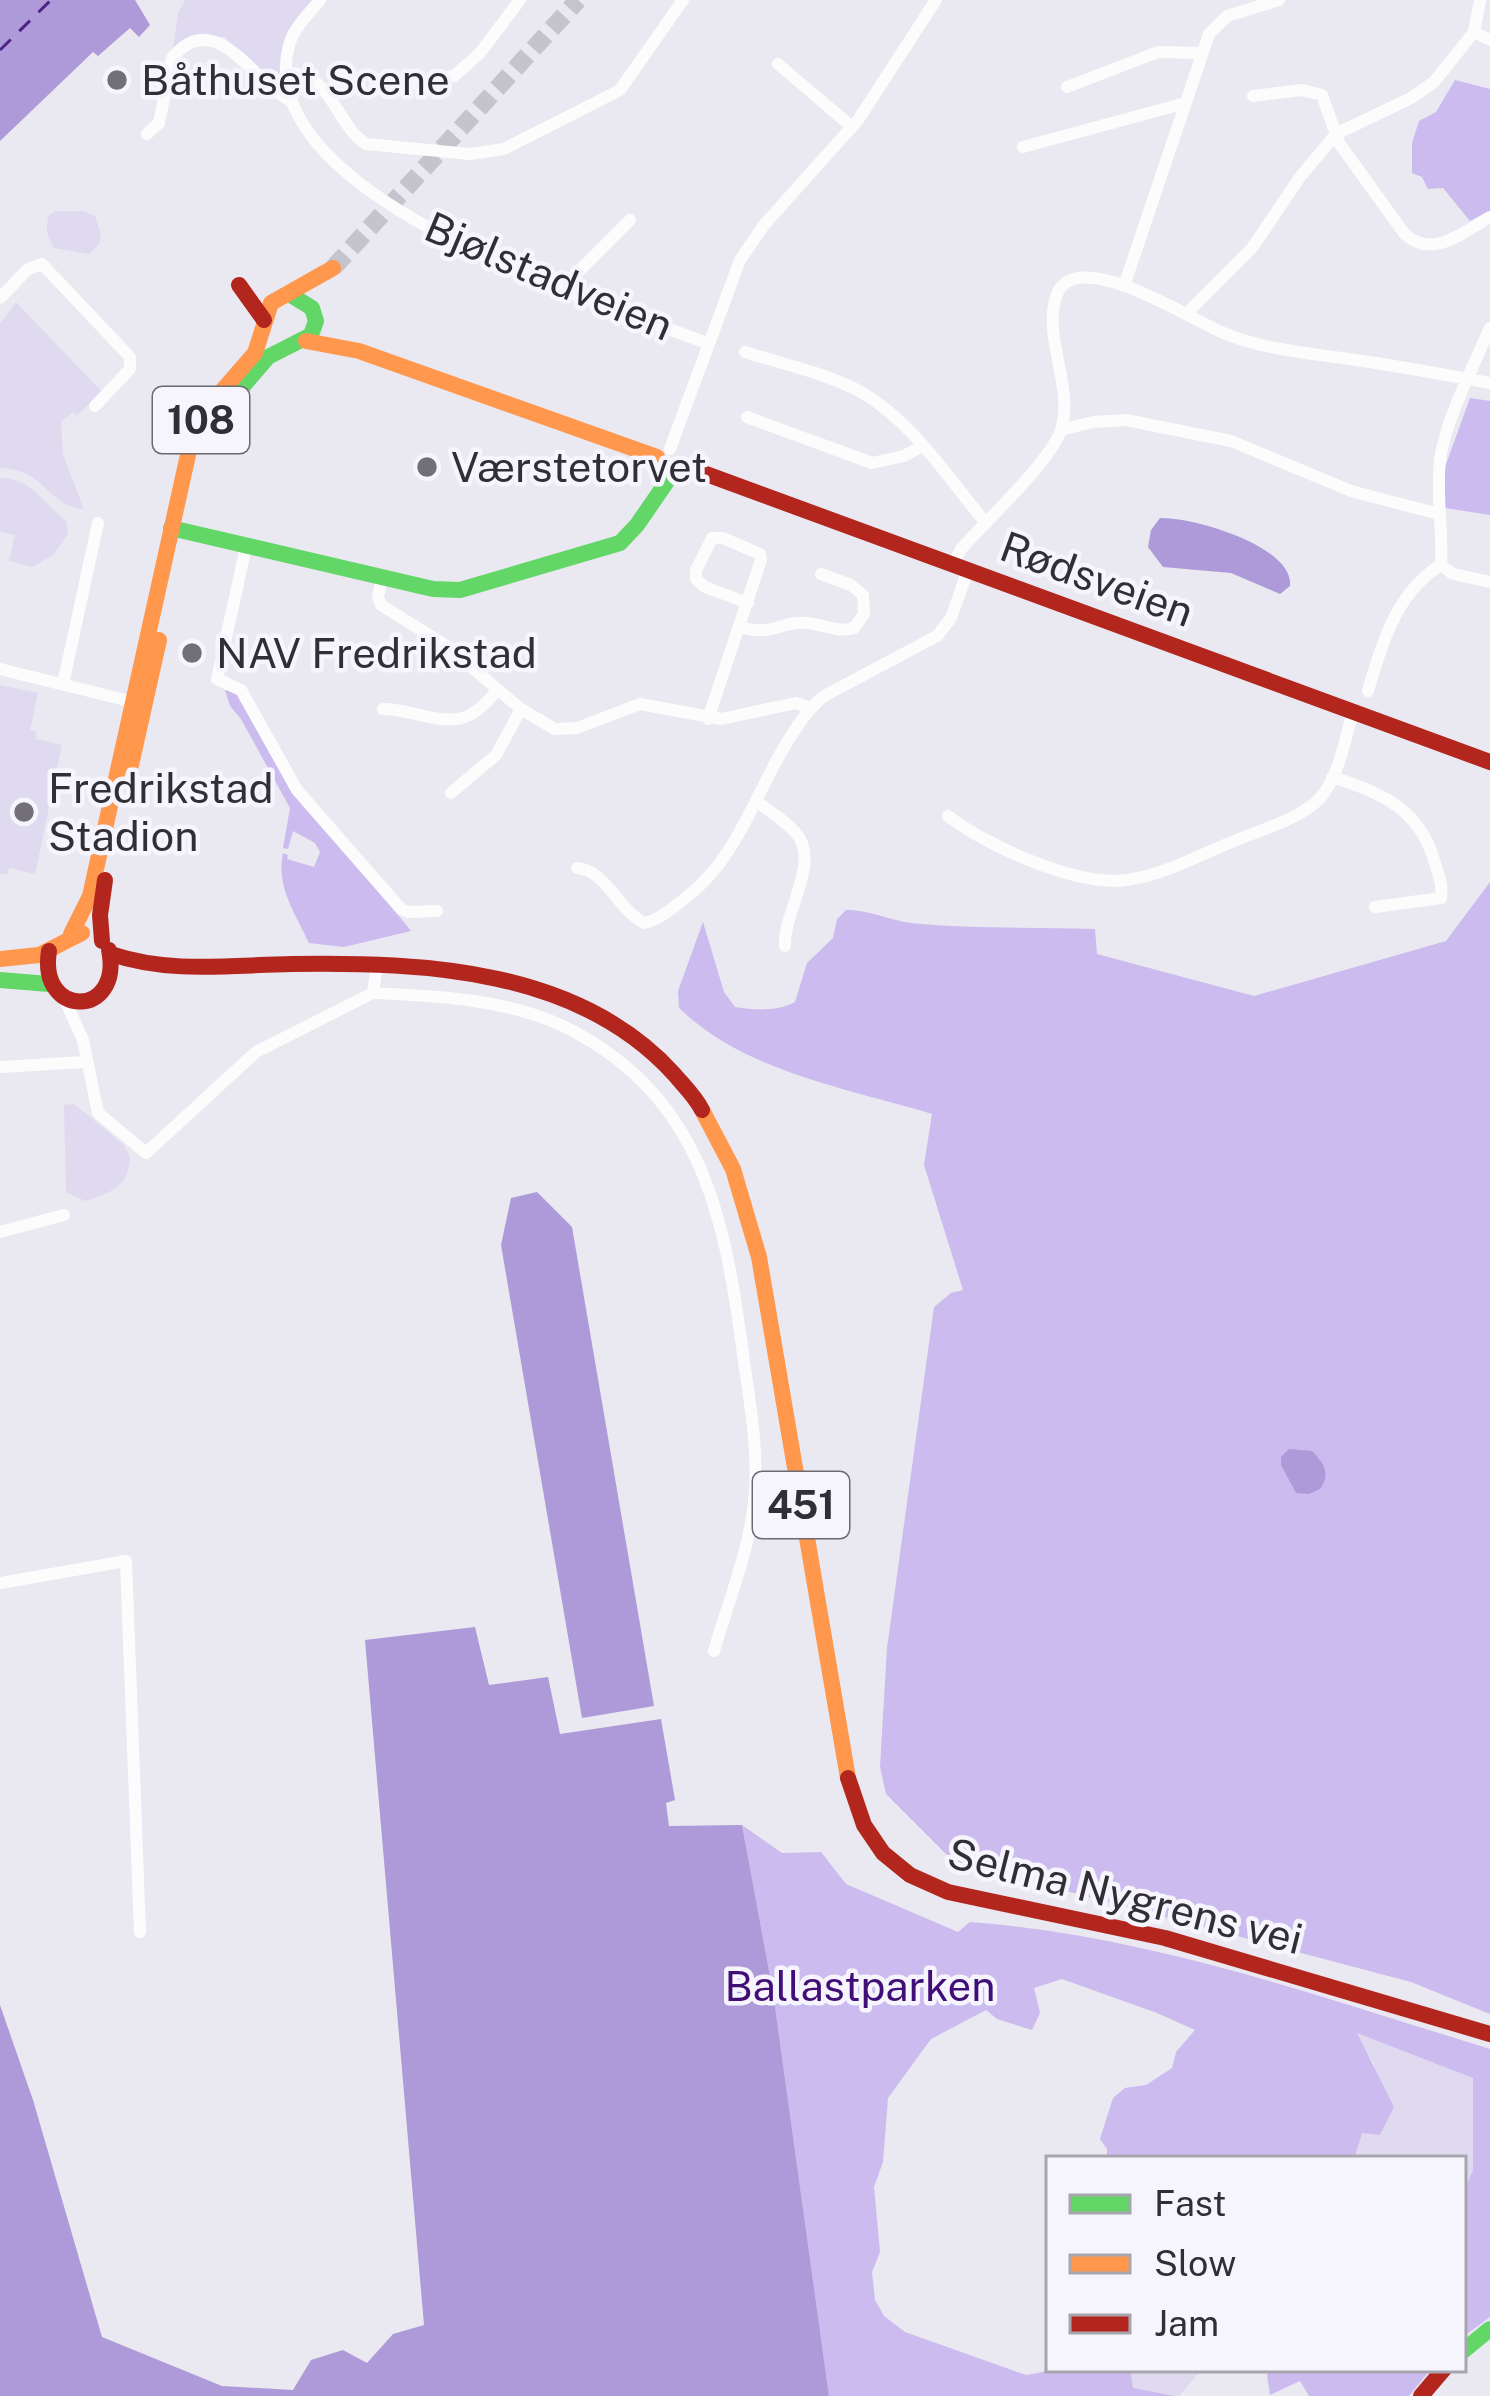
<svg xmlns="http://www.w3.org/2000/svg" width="1490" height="2396" font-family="'Public Sans',sans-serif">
<rect width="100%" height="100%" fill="#eae8f0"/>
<g fill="#e0daf1">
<path d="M185,0H315L287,32L284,83L273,88L225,37L205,36L173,48L178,13Z"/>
<path d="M56,211H83L95,216L101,234L100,243L89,254L54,248C47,235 44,228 50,214Z"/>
<path d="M16,302L102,392L77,415L73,412L61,422L63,455L84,509C46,506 48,470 0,468V324Z"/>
<path d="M0,478C31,477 44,504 66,521L68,534L53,555L32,567L9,561L15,535L0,532Z"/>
<path d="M0,685L38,693L30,730L37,732L36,739L62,745L35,874L9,868L7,875L0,873Z"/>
<path d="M74,1104L124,1145L130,1158C129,1186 109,1194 85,1201L66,1192L64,1105Z"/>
<path d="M1355,2032L1474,2078L1473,2170L1463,2193V2159H1354L1374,2064Z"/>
<path d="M1130,2369H1202L1179,2396L1133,2388Z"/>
</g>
<g fill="#cbbbef">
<path d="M1455,80L1490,89V211L1470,221L1443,188L1428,189L1422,177L1412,173V143L1419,121L1436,112Z"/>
<path d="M1470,398L1490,401V515L1445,508L1444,470Z"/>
<path d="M225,690L238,694L287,778L411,931L344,947L309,943C295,913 276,887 283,853L288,855L287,859L314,867L320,852L315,843L293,831L288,849L283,848L290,808L241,719L230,706Z"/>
<path d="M1490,882V2014L1411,1982L953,1861L886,1794L880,1767L887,1648L934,1307L951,1293L963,1290L924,1165L932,1114C846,1088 745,1072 679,1008L678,991L703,922L724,992L735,1007C755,1010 776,1012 795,1002L807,963L833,938L837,919L846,910C867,909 889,920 911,923C971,929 1034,927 1095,929L1097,954L1254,996L1446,941Z"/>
<path d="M742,1825L782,1853L821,1852L846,1884L958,1932L970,1922C1148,1935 1321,1997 1490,2049V2317L1463,2337V2193L1473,2170V2078L1357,2033L1394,2107L1380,2135L1362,2133L1354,2159H1107V2149L1100,2139L1113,2098L1125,2088L1146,2085L1172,2068L1176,2052L1195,2030L1157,2013L1062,1979L1034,1988L1040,2013L1032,2030L997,2019L986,2010L931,2039L888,2098L883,2162L874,2187L880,2252L872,2272L875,2300L884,2316L905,2332L1009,2369L1026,2375L1043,2372L1049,2364V2369H1130L1133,2388L1176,2396H829L773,1992Z"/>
<path d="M1273,2369H1431L1409,2396H1309L1300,2381L1270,2395L1267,2375Z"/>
</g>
<g fill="#ae9ad8">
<path d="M0,0H135L150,25L139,37L130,28L98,56L93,52L0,141Z"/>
<path d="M1160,518C1193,517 1294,546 1290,586L1280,594L1231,573L1163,567L1148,547L1151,530Z"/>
<path d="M537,1192L572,1227L654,1706L582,1718L501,1245L511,1198Z"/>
<path d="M1289,1449L1312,1451C1324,1463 1331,1474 1320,1489L1309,1494L1296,1493L1281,1465V1457Z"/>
<path d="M475,1627L489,1685L548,1677L560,1734L661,1719L675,1800L666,1803L669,1826L742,1825L773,1992L829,2396H0V2005L33,2100L102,2337L222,2386L293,2390L311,2360L343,2350L367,2363L393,2334L424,2325L365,1640Z"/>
</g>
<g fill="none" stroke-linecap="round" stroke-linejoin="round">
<path stroke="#4e2387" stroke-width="3" stroke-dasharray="15 12" stroke-linecap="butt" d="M0,50L51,0"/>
<path stroke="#c5c3cb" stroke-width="18" stroke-dasharray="18 9" stroke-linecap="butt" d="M333,268L578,0"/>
<g stroke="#fcfcfd" stroke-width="12">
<path d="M320,0C309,14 294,27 289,45C249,196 603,304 707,343"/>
<path d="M1474,32L1490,40"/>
<path d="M778,64L852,127"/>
<path d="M288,73C333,74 335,124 366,144L470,154L504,149L620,90L683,0"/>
<path d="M415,83L454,76L480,53L520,0"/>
<path d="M1067,87L1158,52L1201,53"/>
<path d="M1253,96L1302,90L1322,95L1339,143L1404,233C1431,260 1462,233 1490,217"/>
<path d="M147,134L159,123L172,58C216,5 253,83 291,101"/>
<path d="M1023,147L1182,104"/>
<path d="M1124,286L1209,34L1227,16L1279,0"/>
<path d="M569,291L577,273L630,220"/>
<path d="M0,298L28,269L42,264L130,357V369L95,406"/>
<path d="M1186,314L1252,248L1300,177L1336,134L1411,98L1434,82L1474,32L1480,1"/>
<path d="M1490,328C1474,365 1445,421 1440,460C1436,495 1443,530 1441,565L1453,574L1490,582"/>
<path d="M745,352C783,364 826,373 861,392C912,421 948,478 985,522"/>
<path d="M747,417L872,463L904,456L922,446"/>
<path d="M1061,430L1093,422L1126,420L1231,441L1351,491L1439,514"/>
<path d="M670,449L740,260L764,225L858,120L936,0"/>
<path d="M246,547L217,679L241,690L297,790L401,909L408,912L437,911"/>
<path d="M953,564L961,549C986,521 1050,462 1061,430C1075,387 1041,336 1057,294C1076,245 1191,319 1221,332C1263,350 1310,353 1355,360C1400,366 1445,375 1490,383"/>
<path d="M382,577L378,597L381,605L445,645L521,709L555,729L577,728L640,704L721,719L796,703L811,708"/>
<path d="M740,627C773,637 779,621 806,623C823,624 836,633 854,628L864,614L863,595L851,585L821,574"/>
<path d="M0,669L138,703"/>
<path d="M63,684L98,523"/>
<path d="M1368,691C1381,645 1397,591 1441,565"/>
<path d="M383,709C433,711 459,741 497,690"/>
<path d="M708,719L761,560L760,554L723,538H712L696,570V579L705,587L748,603"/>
<path d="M1332,777C1381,792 1419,809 1434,860C1438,873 1443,885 1441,898L1375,907"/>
<path d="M451,793L496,755L521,709"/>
<path d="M756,801C769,811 784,820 795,832C822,861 783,912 785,946"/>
<path d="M948,816C987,846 1077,887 1127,880C1165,875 1203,853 1239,839C1264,829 1302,818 1320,798C1339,777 1345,738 1353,712"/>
<path d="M577,868C606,870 618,910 644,923C659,920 671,909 683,900C738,859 754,795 789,739C799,723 809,708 824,696L937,636L951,618L968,570"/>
<path d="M373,993C438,996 512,999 571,1030C703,1099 725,1219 743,1354C749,1399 758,1445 755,1491C752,1544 729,1599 714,1651"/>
<path d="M65,1000L83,1040L98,1113L146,1153L256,1052L373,993L377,966"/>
<path d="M0,1067L85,1062"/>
<path d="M0,1232L64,1215"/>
<path d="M0,1583L126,1561L140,1932"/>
</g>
<g stroke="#63d668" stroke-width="16">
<path d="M224,408L268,357L311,335L316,321L312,308L289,294"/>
<path d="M171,528L433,589L460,590L620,543L637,525L679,464"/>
<path d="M0,980L49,984"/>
<path d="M1463,2351L1490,2329"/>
</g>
<g stroke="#ff974d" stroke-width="16">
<path d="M306,341L359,351L657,457"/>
<path d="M131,765L159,640"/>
<path d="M71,934L90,896L192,437L214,400L255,353L271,303L333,268"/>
<path d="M0,959L39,955L82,933"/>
<path d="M702,1110L733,1169L759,1257L848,1778"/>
</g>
<g stroke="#b3261e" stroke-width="16">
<path d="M239,285L264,320"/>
<path d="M679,464L1490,762"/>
<path d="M102,941L100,915L105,880"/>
<path d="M49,951C38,1019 123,1018 109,950"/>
<path d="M111,954C171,974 230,965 292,964C425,962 579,969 674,1074C684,1086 695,1096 702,1110"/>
<path d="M848,1778L864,1825L883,1853L910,1875L948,1892L1165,1938L1490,2034"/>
<path d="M1421,2396L1444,2369"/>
</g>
</g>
<g fill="#727076" stroke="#f6f4fd" stroke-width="4.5">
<circle cx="117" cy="80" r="12"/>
<circle cx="427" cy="467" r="12"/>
<circle cx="192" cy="653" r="12"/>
<circle cx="24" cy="812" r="12"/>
</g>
<g text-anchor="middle" stroke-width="9" stroke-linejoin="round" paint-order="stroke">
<g fill="#f6f4fd" stroke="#6c6a71" stroke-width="3">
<rect x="153" y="387" width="96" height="66" rx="9"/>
<rect x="753" y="1472" width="96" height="66" rx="9"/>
</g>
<g font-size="39" font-weight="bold" fill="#312f35">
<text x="201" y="434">108</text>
<text x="801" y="1519">451</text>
</g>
<g font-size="42" fill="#312f35" stroke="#f6f4fd" text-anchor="start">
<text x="141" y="95">Båthuset Scene</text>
<text x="451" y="482">Værstetorvet</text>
<text x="216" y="668">NAV Fredrikstad</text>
<text x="48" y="803">Fredrikstad<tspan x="48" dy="48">Stadion</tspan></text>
</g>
<g font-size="42" fill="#312f35" stroke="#f6f4fd">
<text transform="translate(549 276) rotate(23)" y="15">Bjølstadveien</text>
<text transform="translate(1097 579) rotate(20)" y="15">Rødsveien</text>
<text transform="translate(1125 1896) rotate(14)" y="15">Selma Nygrens vei</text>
</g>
<g font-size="42" fill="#400e76" stroke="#f6f4fd">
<text x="860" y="2001">Ballastparken</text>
</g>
</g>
<rect x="1046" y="2156" width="420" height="216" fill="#f6f4fd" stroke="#a7a5ad" stroke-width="3"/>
<rect x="1070" y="2195" width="60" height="18" fill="#63d668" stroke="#a7a5ad" stroke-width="3"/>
<text x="1154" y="2216" font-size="36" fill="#312f35">Fast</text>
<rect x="1070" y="2255" width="60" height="18" fill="#ff974d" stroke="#a7a5ad" stroke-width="3"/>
<text x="1154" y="2276" font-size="36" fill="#312f35">Slow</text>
<rect x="1070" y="2315" width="60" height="18" fill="#b3261e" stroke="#a7a5ad" stroke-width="3"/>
<text x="1154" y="2336" font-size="36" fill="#312f35">Jam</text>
</svg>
